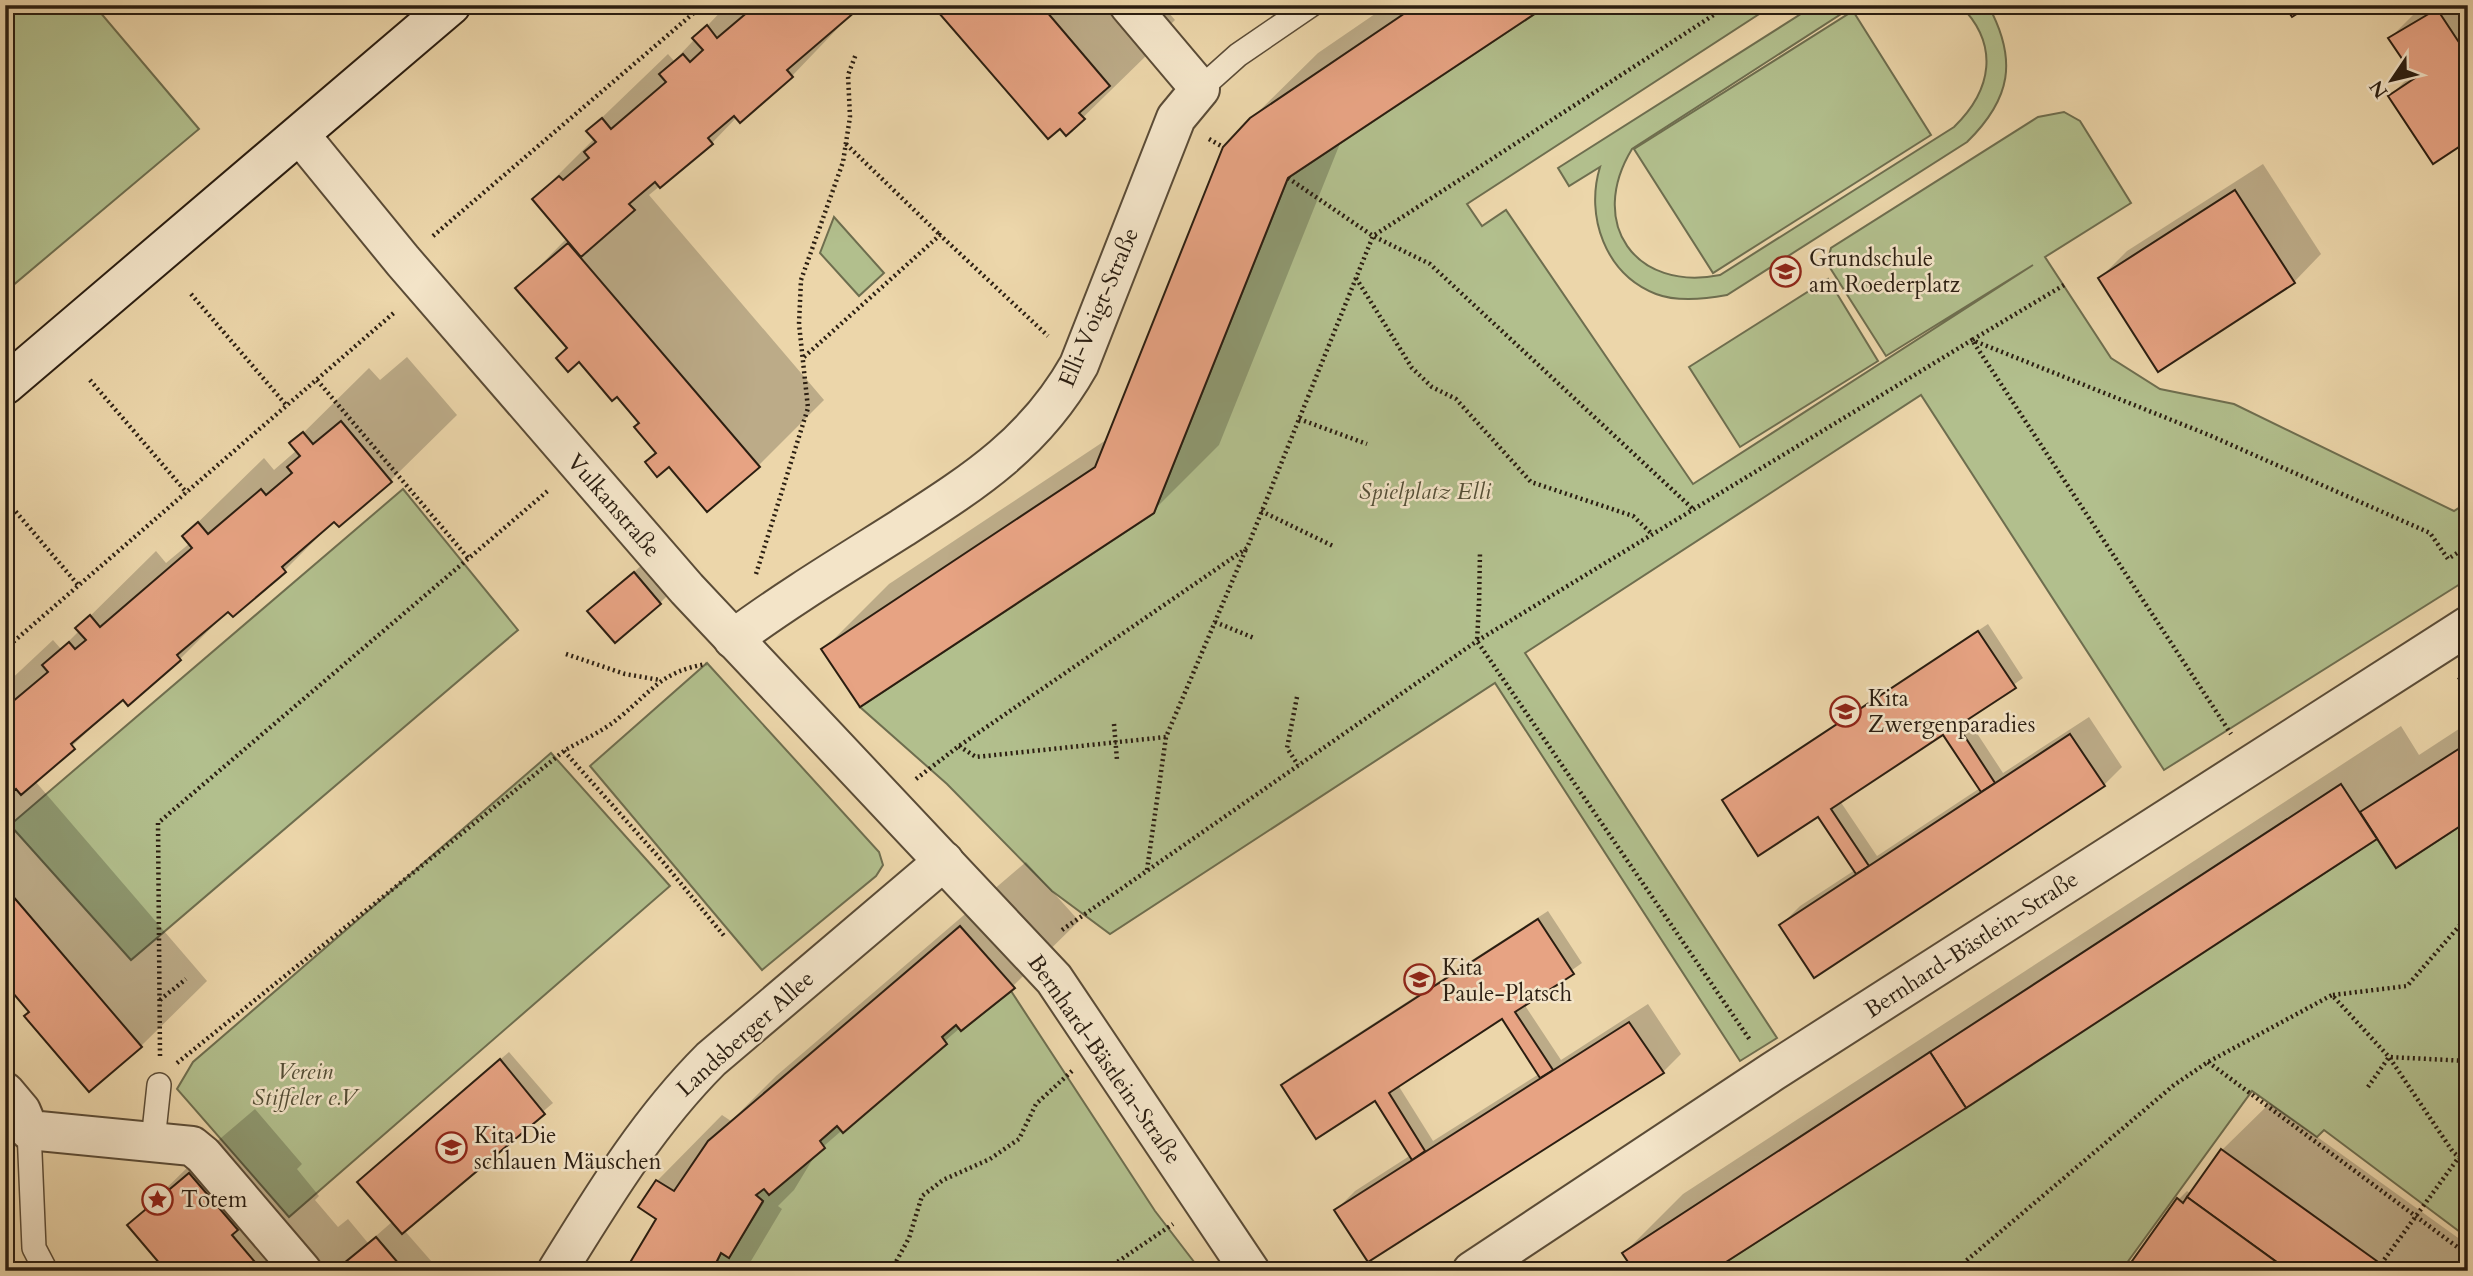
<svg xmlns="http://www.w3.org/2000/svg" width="2473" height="1276" font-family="Cardo,serif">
<rect width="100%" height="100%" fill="#ecd6aa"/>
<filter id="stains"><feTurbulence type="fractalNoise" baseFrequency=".00286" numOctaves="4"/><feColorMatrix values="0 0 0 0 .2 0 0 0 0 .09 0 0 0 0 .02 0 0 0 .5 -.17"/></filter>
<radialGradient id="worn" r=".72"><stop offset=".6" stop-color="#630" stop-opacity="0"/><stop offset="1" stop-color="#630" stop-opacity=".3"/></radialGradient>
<g fill="#b2bf8d" stroke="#6e6e4f" stroke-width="2">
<path d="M5,5H94L199,129L5,292Z"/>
<path d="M1548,5H1773L1467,204L1482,226L1506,210L1693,484L2033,265L1886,356L1827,263L1831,248L2038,117L2064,112L2080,121L2131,203L2045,257L2111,358L2160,389L2234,404L2454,511L2468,502V579L2164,770L1921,395L1525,653L1777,1038L1740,1061L1495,683L1110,934L1052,891L947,784L860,707L1154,513L1288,178Z"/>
<path d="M1815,5H1855L1632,149C1587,223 1635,292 1720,275L1954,127C1992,90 2000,45 1960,5H1988C2018,60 2011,99 1967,142L1727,295C1706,299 1677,302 1656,294C1605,274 1585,216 1600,167L1569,186L1558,168Z"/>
<path d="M1853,11L1931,135L1713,273L1634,149Z"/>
<path d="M834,217L884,273L859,296L820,253Z"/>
<path d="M1828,279L1878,361L1740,447L1689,367Z"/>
<path d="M403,489L518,630L131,960L10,825Z"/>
<path d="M707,663L879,852L883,865L876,876L762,970L590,766Z"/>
<path d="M551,753L670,886L289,1217L177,1089L193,1062Z"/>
<path d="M2468,821V1238L2324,1130L2317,1137L2252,1091L2121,1271H1712L2377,839L2396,868Z"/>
<path d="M1011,991L1155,1211L1201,1271H712L721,1253L729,1257L763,1202L756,1195L837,1126L947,1044L942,1037L956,1025L961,1031Z"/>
</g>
<g fill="#0003" fill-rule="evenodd">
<path d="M727,5H860L792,76L737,117L712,143L649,195L824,400L758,466L658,452L641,423L617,395L568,347L518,288L567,238L534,199L595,138L588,131L668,54L674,61Z"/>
<path d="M935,5H1162L1175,20L1146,49L1149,53L1066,134Z"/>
<path d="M1388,5H1545L1341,141L1219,445L1153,511L823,650L889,584L1109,438L1251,119L1318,53Z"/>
<path d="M2423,5H2468V158L2459,145L2390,96L2413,73L2390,38Z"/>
<path d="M2263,164L2321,254L2294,282L2100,278L2127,251Z"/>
<path d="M407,357L457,415L391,480L339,525L335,520L285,570L229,610L180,659L123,698L35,781L207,981L141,1046L89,1090L31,1011L8,984L5,987V685L53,640L61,649L80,630L78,628L156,551L166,563L190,543L184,536L264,458L274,470L297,450L292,444L369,368L380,380Z"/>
<path d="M643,564L669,594L660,603H599Z"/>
<path d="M1988,624L2023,678L1967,718L2003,773L2089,717L2122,767L2104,785L1781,925L1800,906L1855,870L1818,814L1724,800ZM1944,732L1980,788L1877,856L1840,801Z"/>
<path d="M2468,723V819L2377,836L1709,1271L1624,1253L1683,1194L2401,726L2419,755Z"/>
<path d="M1026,862L1079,921L1013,986L960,1028L817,1152L794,1190L778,1206L782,1209L745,1271H627L659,1218L657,1181L722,1115L731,1121L776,1076Z"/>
<path d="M1548,911L1582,963L1524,1004L1561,1060L1648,1004L1681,1054L1663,1072L1336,1210L1355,1191L1411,1155L1375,1098L1283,1085L1292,1076ZM1502,1017L1539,1074L1433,1141L1398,1085Z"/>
<path d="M509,1052L553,1103L404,1230L432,1262L423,1271H168L129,1225L195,1160L255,1109L302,1164L297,1169L319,1196L315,1200L338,1227L348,1219L368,1243L393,1221L368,1173Z"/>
<path d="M2270,1103L2468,1245V1271H2127L2178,1200L2187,1191L2191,1194L2222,1150Z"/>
</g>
<g fill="#e7a383" stroke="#2b1e11" stroke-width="2">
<path d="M756,5H863L787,70L793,77L740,123L734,116L708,138L713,144L660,188L655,182L629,204L635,210L581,257L532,199L559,176L563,180L589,158L584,152L596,142L586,131L602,118L611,129L666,82L659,74L683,54L690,62L703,50L692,38L707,25L717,38Z"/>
<path d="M932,5H1041L1110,86L1079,113L1085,119L1066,136L1060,129L1048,139Z"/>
<path d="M1417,5H1548L1288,178L1154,513L860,707L821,649L1095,467L1223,147L1250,118Z"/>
<path d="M2284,5H2311L2292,17Z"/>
<path d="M2437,9L2468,56V162L2459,147L2433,164L2388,96L2415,78L2388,38Z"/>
<path d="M2235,190L2295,283L2158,372L2098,278Z"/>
<path d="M568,243L760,467L707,512L669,467L657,477L645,462L656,453L634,427L639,423L617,397L612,401L579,362L568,372L556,358L567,348L515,288Z"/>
<path d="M341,421L392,482L339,527L334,522L282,567L286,572L233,617L228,612L177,655L181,660L128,706L123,700L71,744L75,749L21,795L16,789L5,799V708L48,672L42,665L69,642L75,649L86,640L75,628L90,615L100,627L192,548L182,536L198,522L208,534L261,489L266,495L292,473L287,467L300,456L289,443L303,432L313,444Z"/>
<path d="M634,572L661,604L615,643L587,611Z"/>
<path d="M1978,631L2016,688L1958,726L1995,783L1981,792L1943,735L1831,809L1869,866L1856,874L1818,817L1758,856L1722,800Z"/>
<path d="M2070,734L2105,786L1814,978L1779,925Z"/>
<path d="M2468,743V821L2396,868L2360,812Z"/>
<path d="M2341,784L2377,839L1966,1108L1930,1052Z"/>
<path d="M5,887L142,1047L89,1092L24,1016L29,1012L8,987L5,989Z"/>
<path d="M1538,919L1574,974L1515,1012L1553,1070L1540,1078L1502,1019L1389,1093L1425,1151L1412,1160L1375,1101L1316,1139L1281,1085Z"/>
<path d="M960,926L1015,988L961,1031L956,1025L942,1037L947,1044L843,1133L837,1126L820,1141L825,1148L769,1195L764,1189L756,1195L763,1201L729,1258L721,1253L712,1271H625L656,1219L638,1207L656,1180L674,1191L708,1141Z"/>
<path d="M1629,1022L1664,1073L1368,1262L1334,1210Z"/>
<path d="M1930,1052L1966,1108L1712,1271H1634L1622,1253Z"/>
<path d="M500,1059L545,1114L402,1234L357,1182Z"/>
<path d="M2221,1149L2381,1264L2391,1271H2289L2187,1197Z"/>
<path d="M189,1173L238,1230L232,1235L255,1262L250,1266L255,1271H166L127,1225Z"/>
<path d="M2187,1197L2289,1271H2125L2177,1198L2183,1203Z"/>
<path d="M376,1237L405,1271H349L343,1264Z"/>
</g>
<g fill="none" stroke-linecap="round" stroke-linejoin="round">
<defs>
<g id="lane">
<path d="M1200,89L1238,55L1311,5"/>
<path d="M29,1130L34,1248L46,1271"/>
<path d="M153,1141L159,1085"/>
</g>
<g id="street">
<path d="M300,135L403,261L687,589L1054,979L1250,1271"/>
<path d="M733,639C787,599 845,564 902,528C975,481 1035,443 1079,365L1176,118L1200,89L1129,5"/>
<path d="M5,1092L21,1111L29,1130L192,1146L203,1155L302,1271"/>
<path d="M557,1271C604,1195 648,1122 711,1059L944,861"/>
<path d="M1472,1271L1772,1072L2468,626"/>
</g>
<path id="secondary" d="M5,385L451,5"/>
</defs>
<use href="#lane" stroke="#5b4c37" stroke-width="26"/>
<use href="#street" stroke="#5b4c37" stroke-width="42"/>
<use href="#secondary" stroke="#2b1e11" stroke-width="42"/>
<g stroke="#2b1e11" stroke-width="4.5" stroke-dasharray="2 3.5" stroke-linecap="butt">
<path d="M1209,139L1223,147"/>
<path d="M846,144L940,235"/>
<path d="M1288,178L1373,236L1430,264L1693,509"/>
<path d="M433,236L703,5"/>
<path d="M1356,278L1412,368L1432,387L1456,399L1531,482L1633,516L1652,534"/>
<path d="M2064,285L1972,340L2231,734"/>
<path d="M191,294L287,406"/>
<path d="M804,357L940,235L1048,336"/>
<path d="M90,380L187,493"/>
<path d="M317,380L469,559"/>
<path d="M1299,419L1367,444"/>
<path d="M5,499L79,586"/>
<path d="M1261,511L1333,546"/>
<path d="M756,574L808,408L799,324L801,280L843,162L850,117L848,75L856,54"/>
<path d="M1479,604L1477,641L1750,1040"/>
<path d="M1479,606L1480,552"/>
<path d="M1215,622L1254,638"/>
<path d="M5,649L396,311"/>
<path d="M566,654L625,674L660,680"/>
<path d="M2459,677L2468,691"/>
<path d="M1297,697L1287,748L1298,765"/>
<path d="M1114,724L1117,760"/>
<path d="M959,746L976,757L1166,737L1246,549"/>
<path d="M564,751L663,862L725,937"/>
<path d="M916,779L959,746L1247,548L1373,236L1729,5"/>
<path d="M1147,870L1166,737"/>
<path d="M1062,930L1477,641L1972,340L2209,435L2430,533L2448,559L2468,546"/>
<path d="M2333,995L2407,986L2468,916"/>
<path d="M160,1000L186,979"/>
<path d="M160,1056L158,823L550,489"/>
<path d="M2208,1062L2468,1255"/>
<path d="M177,1063L564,751C582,740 604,731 620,717C653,690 661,672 706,664"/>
<path d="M2368,1087L2389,1057L2468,1061"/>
<path d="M2381,1264L2459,1157"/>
<path d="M891,1271L909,1238L922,1196L943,1180L990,1159L1019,1139L1036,1104L1072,1071"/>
<path d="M1104,1271L1173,1224"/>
<path d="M1954,1271L2174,1085L2208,1062L2332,995L2389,1057L2453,1152L2468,1165"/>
</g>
<use href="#lane" stroke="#f3e4c8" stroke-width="23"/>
<use href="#street" stroke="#f3e4c8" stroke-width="38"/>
<use href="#secondary" stroke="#f3e4c8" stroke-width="38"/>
</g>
<defs>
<symbol id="school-ring" viewBox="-11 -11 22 22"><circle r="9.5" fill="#f3e4c8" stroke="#8f2418" stroke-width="1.5"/><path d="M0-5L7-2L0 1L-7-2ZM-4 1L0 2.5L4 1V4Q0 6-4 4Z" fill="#8f2418"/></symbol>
<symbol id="sight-ring" viewBox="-11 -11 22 22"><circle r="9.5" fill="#f3e4c8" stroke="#8f2418" stroke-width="1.5"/><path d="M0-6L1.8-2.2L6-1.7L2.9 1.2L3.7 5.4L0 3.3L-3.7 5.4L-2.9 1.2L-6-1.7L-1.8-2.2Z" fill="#8f2418"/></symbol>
</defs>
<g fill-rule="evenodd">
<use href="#school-ring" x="1768" y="254" width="35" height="35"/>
<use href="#school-ring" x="1828" y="694" width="35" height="35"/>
<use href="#school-ring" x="1402" y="962" width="35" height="35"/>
<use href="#school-ring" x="434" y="1130" width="35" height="35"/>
<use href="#sight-ring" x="140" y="1182" width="35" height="35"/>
</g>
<g text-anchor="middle" stroke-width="5" stroke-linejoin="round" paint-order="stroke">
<g font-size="23" fill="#2b1e11" stroke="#f3e4c8" text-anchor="start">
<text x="1809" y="266">Grundschule<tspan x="1809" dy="26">am Roederplatz</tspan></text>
<text x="1868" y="706">Kita<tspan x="1868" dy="26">Zwergenparadies</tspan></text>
<text x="1442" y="975">Kita<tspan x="1442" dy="26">Paule-Platsch</tspan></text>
<text x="474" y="1143">Kita Die<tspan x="474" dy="26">schlauen Mäuschen</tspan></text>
<text x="181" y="1207">Totem</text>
</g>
<g font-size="23" fill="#2b1e11" stroke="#f3e4c8">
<text transform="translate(1098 307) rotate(-67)" y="8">Elli-Voigt-Straße</text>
<text transform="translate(614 505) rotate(49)" y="8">Vulkanstraße</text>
<text transform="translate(1971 944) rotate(-33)" y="8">Bernhard-Bästlein-Straße</text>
<text transform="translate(745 1033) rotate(-42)" y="8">Landsberger Allee</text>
<text transform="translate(1105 1059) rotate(55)" y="8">Bernhard-Bästlein-Straße</text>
</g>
<g font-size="23" font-style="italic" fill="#544e36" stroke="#f3e4c8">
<text x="1425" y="499">Spielplatz Elli</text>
<text x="305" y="1079">Verein<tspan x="305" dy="26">Stiffeler e.V</tspan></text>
</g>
</g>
<rect width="2473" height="1276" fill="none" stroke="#ecd6aa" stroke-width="28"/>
<rect x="7" y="7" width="2459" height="1262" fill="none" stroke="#2b1e11" stroke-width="3.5"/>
<rect x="14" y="14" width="2445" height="1248" fill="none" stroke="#2b1e11" stroke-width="2"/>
<g transform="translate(2392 80) rotate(235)" stroke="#f3e4c8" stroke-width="5" paint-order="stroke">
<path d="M0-5L12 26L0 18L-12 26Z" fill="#2b1e11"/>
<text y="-10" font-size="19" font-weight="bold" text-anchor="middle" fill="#2b1e11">N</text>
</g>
<rect width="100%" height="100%" filter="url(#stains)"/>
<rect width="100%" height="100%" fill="url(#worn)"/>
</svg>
